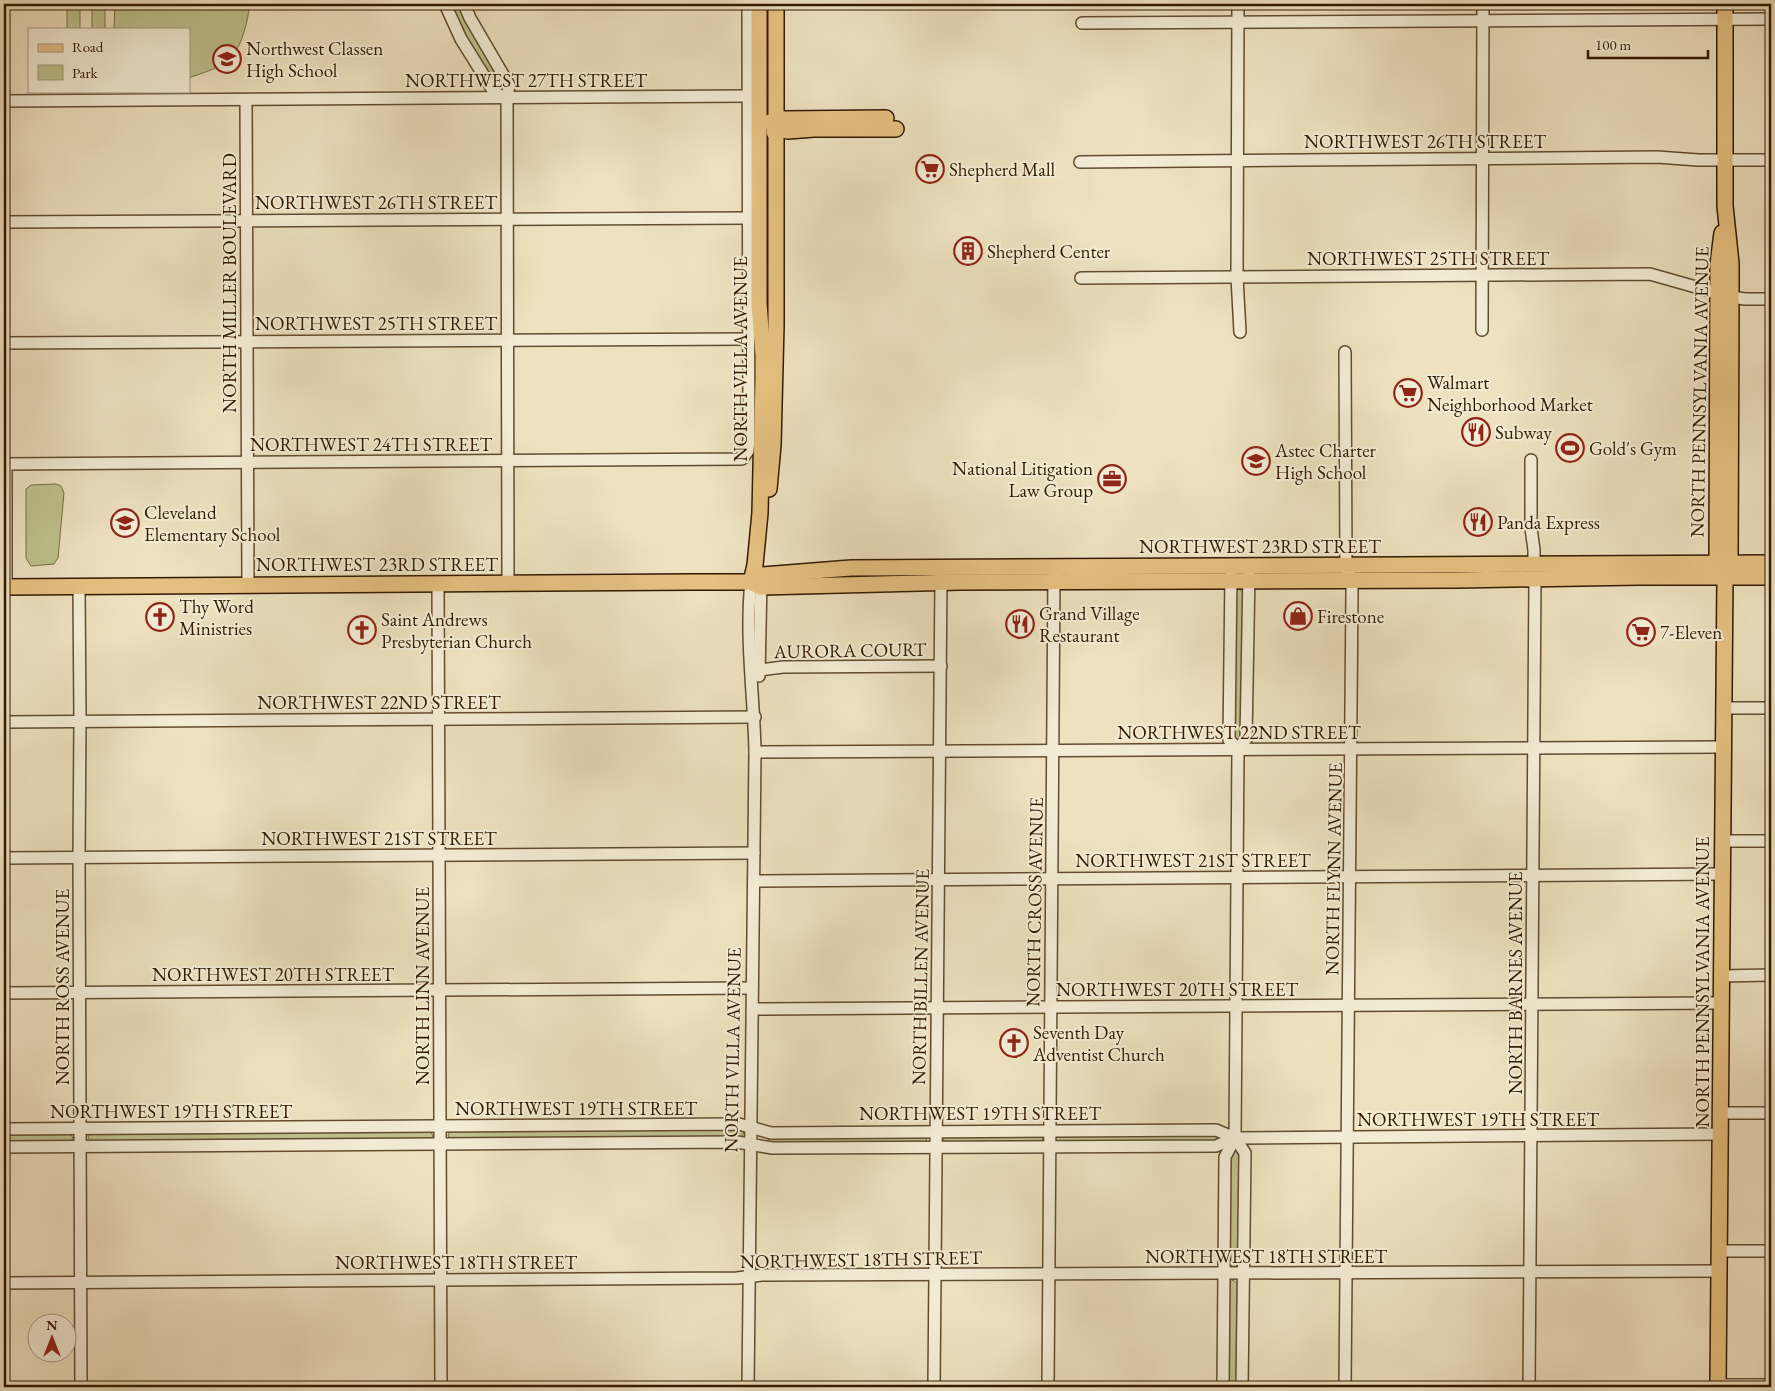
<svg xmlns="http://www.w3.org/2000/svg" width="1775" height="1391" font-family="'EB Garamond',serif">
<rect width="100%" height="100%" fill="#ede1bf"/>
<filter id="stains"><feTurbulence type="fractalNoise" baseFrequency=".004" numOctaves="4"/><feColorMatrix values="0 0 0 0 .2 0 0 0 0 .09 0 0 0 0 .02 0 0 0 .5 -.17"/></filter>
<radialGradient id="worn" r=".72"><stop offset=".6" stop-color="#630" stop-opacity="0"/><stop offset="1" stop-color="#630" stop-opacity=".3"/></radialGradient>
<g fill="#bec18e" stroke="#786e47">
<path d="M115,4H250C247,23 242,50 226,62C215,70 201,73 189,78V29H114Z"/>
<path d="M450,4H459L504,87L501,92C479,69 462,33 450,4Z"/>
<rect x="67" y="8" width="13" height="21"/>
<rect x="92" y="8" width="13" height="21"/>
<path d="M56,484L61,486L64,493L58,558L54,564L31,566L26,558V489L31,485Z"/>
<path d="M1239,589L1244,593L1243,743H1232L1236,590Z"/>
<path d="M738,1128L742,1130L744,1133L741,1138L450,1139L448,1135L450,1131Z"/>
<path d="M430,1130L433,1136L430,1140L90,1142L88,1136L89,1133Z"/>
<path d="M4,1133H70L73,1138L70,1143L4,1144Z"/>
<path d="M1216,1134L1220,1137L1218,1141L1059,1142L1055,1139V1137Z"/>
<path d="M944,1135H1043L1044,1137L1041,1142H947L943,1140Z"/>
<path d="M927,1137L926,1142L772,1145L768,1140V1138Z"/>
<path d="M1235,1149L1241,1155L1240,1263L1234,1268L1228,1262V1158Z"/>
<path d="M1233,1280L1238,1284L1239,1387H1226L1228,1284Z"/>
</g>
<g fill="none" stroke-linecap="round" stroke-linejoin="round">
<defs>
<g id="minor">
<path d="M445,4L461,39L494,92L505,98"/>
<path d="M464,4L470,18L509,85L507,98L508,584"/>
<path d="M1238,4L1237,277L1240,332"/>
<path d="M1082,23L1771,19"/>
<path d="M246,100L248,585"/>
<path d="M4,101L748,96"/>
<path d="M1080,162L1657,157L1698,160H1771"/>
<path d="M4,222L748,218"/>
<path d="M1081,278L1650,274L1731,297L1745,299H1771"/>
<path d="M1482,330L1483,4"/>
<path d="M4,343L748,339"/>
<path d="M1531,460V528L1534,550V565"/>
<path d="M4,464L742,459L748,451L749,438L748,4"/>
<path d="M6,464V587"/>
<path d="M1231,573L1229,740L1238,749"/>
<path d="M438,584L441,1387"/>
<path d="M79,587L80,721L79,858L81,1387"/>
<path d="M760,670L783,667L941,666"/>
<path d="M759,676L761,580"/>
<path d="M1723,708H1771"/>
<path d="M4,722L755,717"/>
<path d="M755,752L1723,747"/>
<path d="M1723,841H1771"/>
<path d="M4,858L754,853"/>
<path d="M754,881L1722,874"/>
<path d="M1721,976L1771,975"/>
<path d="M4,993L752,988"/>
<path d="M753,1009L1721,1003"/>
<path d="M1721,1113H1771"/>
<path d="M4,1129L739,1124L771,1133L1216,1130L1235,1138"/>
<path d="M1235,1138L1245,1153L1242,1387"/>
<path d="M4,1147L737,1142L772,1148L1216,1146L1235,1138L1721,1134"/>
<path d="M1719,1251H1771"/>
<path d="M4,1283L737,1278L762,1275L1719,1271"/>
<path d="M1718,1385H1771"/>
<path d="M748,1387L755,752C754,696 745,638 751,582"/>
<path d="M934,1387L941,577"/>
<path d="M1048,1387L1054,574"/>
<path d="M1223,1387L1225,1157L1235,1138L1238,749L1246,739L1249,573"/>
<path d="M1345,1387L1352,592V581L1346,566L1345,352"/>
<path d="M1529,1387L1535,579"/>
</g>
<g id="major">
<path d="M770,122L777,129L788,131L814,129H896"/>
<path d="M774,132L783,119L886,118"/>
<path d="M769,489L773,445L776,325V4"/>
<path d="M1722,571L1717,563L1718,264L1722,233"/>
<path d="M751,582L761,575L851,568L1771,563"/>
<path d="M751,582L755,565L760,513L763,379V355L759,303V4"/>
<path d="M4,587L693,582H751L760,587L960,582L1458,580L1639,577H1771"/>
<path d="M1718,1387L1725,577L1730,564L1731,297V263L1725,206V4"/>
</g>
</defs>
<use href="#minor" stroke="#614c30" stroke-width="14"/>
<use href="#major" stroke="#321a00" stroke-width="18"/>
<use href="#minor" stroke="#f3ecd5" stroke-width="11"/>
<use href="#major" stroke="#e6c080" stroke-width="15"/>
</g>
<defs>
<symbol id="school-ring" viewBox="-11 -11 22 22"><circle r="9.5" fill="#f3ecd5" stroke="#8f2418" stroke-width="1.5"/><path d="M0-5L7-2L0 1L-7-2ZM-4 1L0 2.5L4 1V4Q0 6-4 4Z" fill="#8f2418"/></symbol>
<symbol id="supermarket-ring" viewBox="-11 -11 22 22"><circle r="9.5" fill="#f3ecd5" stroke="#8f2418" stroke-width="1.5"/><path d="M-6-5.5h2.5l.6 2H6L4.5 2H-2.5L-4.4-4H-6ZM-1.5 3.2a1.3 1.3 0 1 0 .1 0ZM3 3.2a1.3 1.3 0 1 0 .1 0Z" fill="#8f2418"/></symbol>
<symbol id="building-ring" viewBox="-11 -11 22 22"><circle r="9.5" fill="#f3ecd5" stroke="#8f2418" stroke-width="1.5"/><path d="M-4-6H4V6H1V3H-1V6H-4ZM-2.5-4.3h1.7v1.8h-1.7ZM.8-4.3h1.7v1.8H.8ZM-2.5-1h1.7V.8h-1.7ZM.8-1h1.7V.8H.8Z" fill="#8f2418"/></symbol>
<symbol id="restaurant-ring" viewBox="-11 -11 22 22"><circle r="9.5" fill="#f3ecd5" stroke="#8f2418" stroke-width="1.5"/><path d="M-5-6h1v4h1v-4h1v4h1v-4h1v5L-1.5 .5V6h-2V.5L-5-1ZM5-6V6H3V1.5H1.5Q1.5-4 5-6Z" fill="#8f2418"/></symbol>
<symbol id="stadium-ring" viewBox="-11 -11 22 22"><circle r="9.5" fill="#f3ecd5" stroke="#8f2418" stroke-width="1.5"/><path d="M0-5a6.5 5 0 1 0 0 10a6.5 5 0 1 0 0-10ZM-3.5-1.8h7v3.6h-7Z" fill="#8f2418"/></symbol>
<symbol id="office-ring" viewBox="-11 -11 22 22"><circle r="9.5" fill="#f3ecd5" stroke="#8f2418" stroke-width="1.5"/><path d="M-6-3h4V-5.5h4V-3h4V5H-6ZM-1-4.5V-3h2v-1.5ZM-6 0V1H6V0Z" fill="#8f2418"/></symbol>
<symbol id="shop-ring" viewBox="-11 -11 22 22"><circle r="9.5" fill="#f3ecd5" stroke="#8f2418" stroke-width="1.5"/><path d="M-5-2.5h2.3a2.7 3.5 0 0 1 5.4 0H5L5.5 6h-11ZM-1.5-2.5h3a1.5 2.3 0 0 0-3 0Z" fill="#8f2418"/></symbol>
<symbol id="church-ring" viewBox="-11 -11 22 22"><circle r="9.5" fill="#f3ecd5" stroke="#8f2418" stroke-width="1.5"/><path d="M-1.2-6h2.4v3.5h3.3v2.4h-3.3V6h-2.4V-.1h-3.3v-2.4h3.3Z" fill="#8f2418"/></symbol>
</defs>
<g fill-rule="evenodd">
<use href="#school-ring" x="211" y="43" width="32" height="32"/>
<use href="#supermarket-ring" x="914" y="153" width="32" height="32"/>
<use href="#building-ring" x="952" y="235" width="32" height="32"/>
<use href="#supermarket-ring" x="1392" y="377" width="32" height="32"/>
<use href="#restaurant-ring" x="1460" y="416" width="32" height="32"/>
<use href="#stadium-ring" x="1554" y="432" width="32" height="32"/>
<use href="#school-ring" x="1240" y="445" width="32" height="32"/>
<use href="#office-ring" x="1096" y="463" width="32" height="32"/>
<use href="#restaurant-ring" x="1462" y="506" width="32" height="32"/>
<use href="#school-ring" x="109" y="507" width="32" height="32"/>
<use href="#shop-ring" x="1282" y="600" width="32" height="32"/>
<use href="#church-ring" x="144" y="601" width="32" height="32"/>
<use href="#restaurant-ring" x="1004" y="608" width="32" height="32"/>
<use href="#church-ring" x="346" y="614" width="32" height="32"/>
<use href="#supermarket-ring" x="1625" y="616" width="32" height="32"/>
<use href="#church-ring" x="998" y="1027" width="32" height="32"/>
</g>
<g text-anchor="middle" stroke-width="4" stroke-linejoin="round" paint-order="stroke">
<g font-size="19" fill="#321a00" stroke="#f3ecd5" text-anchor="start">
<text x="246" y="55">Northwest Classen<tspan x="246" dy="22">High School</tspan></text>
<text x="949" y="176">Shepherd Mall</text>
<text x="987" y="258">Shepherd Center</text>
<text x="1427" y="389">Walmart<tspan x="1427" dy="22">Neighborhood Market</tspan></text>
<text x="1495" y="439">Subway</text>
<text x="1589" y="455">Gold's Gym</text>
<text x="1275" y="457">Astec Charter<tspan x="1275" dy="22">High School</tspan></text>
<text x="1093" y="475" text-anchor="end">National Litigation<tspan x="1093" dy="22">Law Group</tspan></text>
<text x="144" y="519">Cleveland<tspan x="144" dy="22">Elementary School</tspan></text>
<text x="1497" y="529">Panda Express</text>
<text x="179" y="613">Thy Word<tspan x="179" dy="22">Ministries</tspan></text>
<text x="1039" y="620">Grand Village<tspan x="1039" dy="22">Restaurant</tspan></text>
<text x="1317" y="623">Firestone</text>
<text x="381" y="626">Saint Andrews<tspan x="381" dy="22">Presbyterian Church</tspan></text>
<text x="1660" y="639">7-Eleven</text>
<text x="1033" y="1039">Seventh Day<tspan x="1033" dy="22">Adventist Church</tspan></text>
</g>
<g font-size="19" fill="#321a00" stroke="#f3ecd5">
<text x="526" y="87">NORTHWEST 27TH STREET</text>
<text x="1425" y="148">NORTHWEST 26TH STREET</text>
<text x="376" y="209">NORTHWEST 26TH STREET</text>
<text x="1428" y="265">NORTHWEST 25TH STREET</text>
<text transform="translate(229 283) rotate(-90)" y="7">NORTH MILLER BOULEVARD</text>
<text x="376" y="330">NORTHWEST 25TH STREET</text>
<text transform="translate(740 359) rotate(-90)" y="7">NORTH VILLA AVENUE</text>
<text transform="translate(1699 392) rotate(-89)" y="7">NORTH PENNSYLVANIA AVENUE</text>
<text x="371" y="451">NORTHWEST 24TH STREET</text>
<text x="1260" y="553">NORTHWEST 23RD STREET</text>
<text x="377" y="571">NORTHWEST 23RD STREET</text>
<text transform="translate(850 650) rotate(-1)" y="7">AURORA COURT</text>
<text x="379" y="709">NORTHWEST 22ND STREET</text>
<text x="1239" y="739">NORTHWEST 22ND STREET</text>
<text x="379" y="845">NORTHWEST 21ST STREET</text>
<text x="1193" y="867">NORTHWEST 21ST STREET</text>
<text transform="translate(1333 869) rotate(-89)" y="7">NORTH FLYNN AVENUE</text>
<text transform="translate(1034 902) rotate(-89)" y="7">NORTH CROSS AVENUE</text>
<text x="273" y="981">NORTHWEST 20TH STREET</text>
<text transform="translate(920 977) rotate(-89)" y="7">NORTH BILLEN AVENUE</text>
<text transform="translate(1702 982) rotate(-90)" y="7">NORTH PENNSYLVANIA AVENUE</text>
<text transform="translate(1515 983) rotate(-90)" y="7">NORTH BARNES AVENUE</text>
<text transform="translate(422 986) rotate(-90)" y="7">NORTH LINN AVENUE</text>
<text transform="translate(62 987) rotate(-90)" y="7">NORTH ROSS AVENUE</text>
<text x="1177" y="996">NORTHWEST 20TH STREET</text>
<text transform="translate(732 1050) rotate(-89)" y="7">NORTH VILLA AVENUE</text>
<text x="576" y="1115">NORTHWEST 19TH STREET</text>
<text x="171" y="1118">NORTHWEST 19TH STREET</text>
<text x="980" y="1120">NORTHWEST 19TH STREET</text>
<text x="1478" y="1126">NORTHWEST 19TH STREET</text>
<text x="1266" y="1263">NORTHWEST 18TH STREET</text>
<text transform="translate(861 1259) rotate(-1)" y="7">NORTHWEST 18TH STREET</text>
<text x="456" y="1269">NORTHWEST 18TH STREET</text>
</g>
</g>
<rect width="1775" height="1391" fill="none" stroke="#ede1bf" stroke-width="20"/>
<rect x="5" y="5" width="1765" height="1381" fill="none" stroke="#321a00" stroke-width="2.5"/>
<rect x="10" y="10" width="1755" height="1371" fill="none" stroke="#321a00"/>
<rect x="28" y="28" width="162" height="65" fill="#f3ecd5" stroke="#a69880"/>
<rect x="38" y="44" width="25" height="8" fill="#e6c080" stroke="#a69880"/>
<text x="72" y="52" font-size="15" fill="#321a00">Road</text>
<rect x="38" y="65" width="25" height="15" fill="#bec18e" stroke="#a69880"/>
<text x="72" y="78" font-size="15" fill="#321a00">Park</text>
<g transform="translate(52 1338)"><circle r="24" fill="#f3ecd5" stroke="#a69880"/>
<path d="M0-4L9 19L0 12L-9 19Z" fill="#8f2418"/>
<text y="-8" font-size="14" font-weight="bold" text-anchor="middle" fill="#321a00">N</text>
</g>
<path d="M1588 50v8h120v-8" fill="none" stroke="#321a00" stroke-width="2.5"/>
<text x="1595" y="50" font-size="15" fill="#321a00" stroke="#f3ecd5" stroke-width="4" paint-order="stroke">100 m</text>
<rect width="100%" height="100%" filter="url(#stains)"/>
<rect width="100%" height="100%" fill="url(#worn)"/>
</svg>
